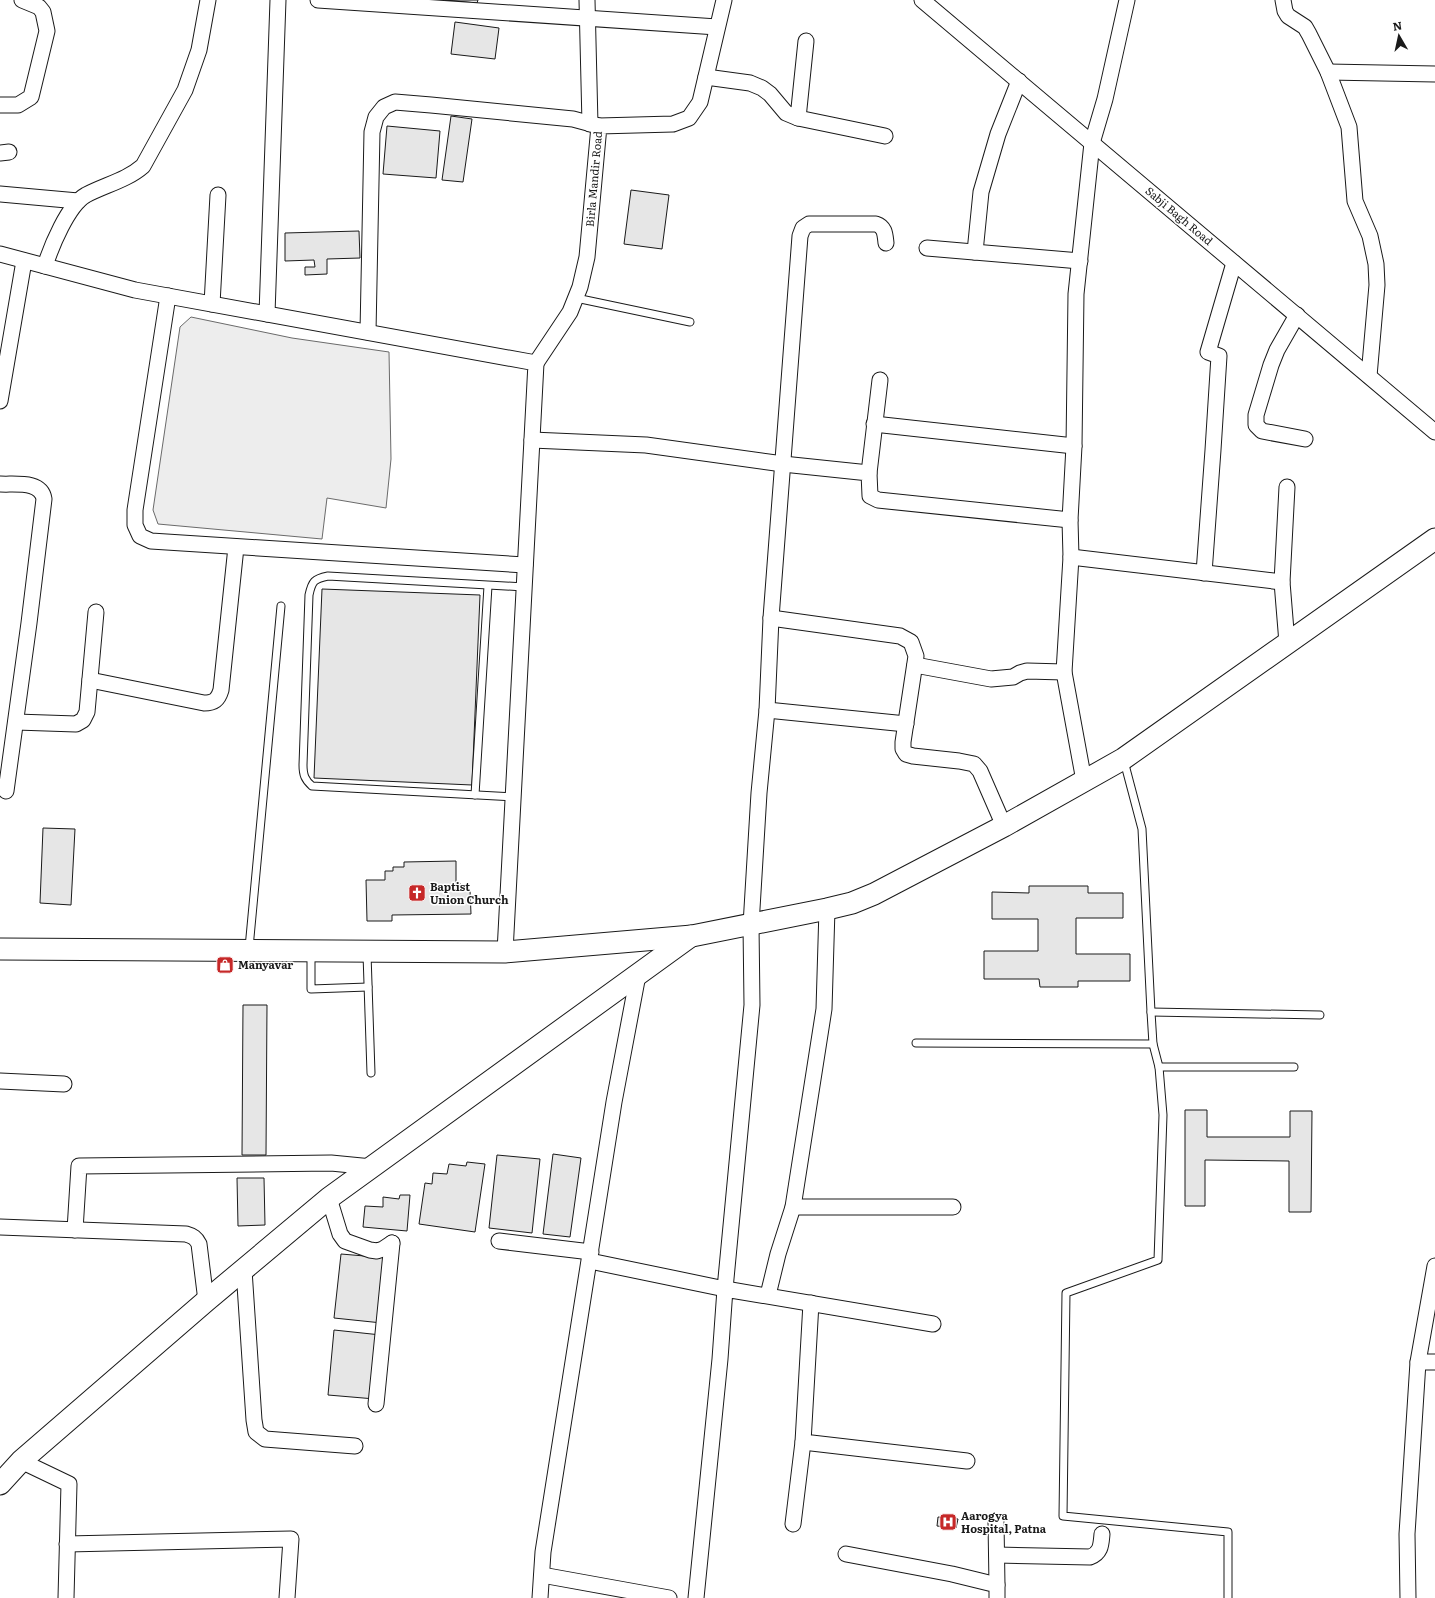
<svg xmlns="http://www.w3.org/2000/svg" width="1435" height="1598" font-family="Literata,serif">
<rect width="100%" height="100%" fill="#fff"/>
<path fill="#ededed" stroke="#6a6a6a" d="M191,317L292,338L389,352L391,459L386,508L327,498L322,539L158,524L153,510L180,327Z"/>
<g fill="#e6e6e6" stroke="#1a1a1a">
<path d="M445,0H478L477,3Z"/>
<path d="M455,22L499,28L495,59L451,54Z"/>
<path d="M451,116L472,119L463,182L442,180Z"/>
<path d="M387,126L440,131L436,178L383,174Z"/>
<path d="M631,190L669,195L662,249L624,244Z"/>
<path d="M359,231L360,258L327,259V274L305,275V267H315L314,260L285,261V233Z"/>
<path d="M322,589L480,595L472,785L314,778Z"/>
<path d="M43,828L75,829L71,905L40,903Z"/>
<path d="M456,861V884H461V890H470L471,914L392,915V921H367L366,880H385V871H393V867H404V862Z"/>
<path d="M1029,886H1088V893H1123V918H1076V954H1130V981H1078V987H1040L1039,979H984V951H1038V919H992V892L1029,893Z"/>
<path d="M243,1005H267L266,1155H242Z"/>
<path d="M1185,1110H1207V1137H1290V1111H1312L1311,1212H1289V1161L1205,1160V1206H1185Z"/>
<path d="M553,1154L581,1158L570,1237L543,1234Z"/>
<path d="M497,1155L540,1159L532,1233L489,1228Z"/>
<path d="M467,1162L485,1164L475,1232L419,1224L425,1183L432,1184L433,1173L447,1174L449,1164L466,1166Z"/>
<path d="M237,1178H264L265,1225L238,1226Z"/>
<path d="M400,1195H410L407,1231L363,1227L365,1206L383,1207V1197L399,1199Z"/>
<path d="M341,1254L388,1258L382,1323L334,1318Z"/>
<path d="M334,1330L381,1335L375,1399L328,1395Z"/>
<path d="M938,1517L958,1519L956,1528L937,1526Z"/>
</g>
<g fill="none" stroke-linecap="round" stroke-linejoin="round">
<defs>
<g id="service">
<path d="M576,298L690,322"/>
<path d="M1124,761L1142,829L1151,1012L1153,1044L1159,1067L1163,1115L1158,1260L1066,1293L1063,1516L1228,1532V1598"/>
<path d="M475,795L488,586"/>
<path d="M513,797L312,786C305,780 303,775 303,765L309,595C312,581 314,579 328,576L524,587"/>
<path d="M249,948L281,606"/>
<path d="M311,953V989L368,987"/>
<path d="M367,954L371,1073"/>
<path d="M1151,1012L1320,1015"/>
<path d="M916,1043L1153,1044"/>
<path d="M1159,1067H1294"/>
</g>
<g id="minor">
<path d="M318,0L717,27"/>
<path d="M587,0L590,124"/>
<path d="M922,0L1435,432"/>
<path d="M1283,0L1285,11L1288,16L1305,27L1309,34L1328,72L1349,127L1355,201L1370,236L1376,264L1377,285L1369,376"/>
<path d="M1328,72L1435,74"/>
<path d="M706,77L750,83L762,88L770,94L786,113L798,118L885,136"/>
<path d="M0,105H18L31,97L47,31L43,12L39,7L22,0"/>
<path d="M798,118L806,41"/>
<path d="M0,153L9,152"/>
<path d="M0,194L78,201"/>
<path d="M927,248L1080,261"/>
<path d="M975,252L981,192L998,134L1019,81"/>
<path d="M0,254L135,290L536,363L505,952"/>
<path d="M45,266C51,247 68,205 86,195C105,185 127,180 143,166L185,90L199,50L208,0"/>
<path d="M168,296L135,510V525L140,536L151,541L525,565"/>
<path d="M212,304L218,195"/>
<path d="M267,314L278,0"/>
<path d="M1297,315L1277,350L1271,365L1256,415V425L1262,431L1305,439"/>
<path d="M368,332L372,132L376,117L384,107L395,102L431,105L573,119L599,126"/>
<path d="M536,363L570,312L580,287L587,257L599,126L673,124L689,118L700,102L724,0"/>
<path d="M0,401L24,261"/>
<path d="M874,424L1074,446"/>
<path d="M532,440L646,445L783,464L869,473L870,496L878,500L1070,520"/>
<path d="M869,473L880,380"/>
<path d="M0,484C14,485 41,480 44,499L29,623L6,791"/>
<path d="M1287,487L1282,582L1287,643"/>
<path d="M1071,557L1282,582"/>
<path d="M1204,573L1213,450L1219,356L1208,352L1234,263"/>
<path d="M771,618L900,636L911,642L916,656L903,742V749L906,754L913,756L959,761L974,764L980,771L1004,826"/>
<path d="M915,665L991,679L1013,677L1020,673L1027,671L1064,672"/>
<path d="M90,680L204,703C214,703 218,700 221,690L236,547"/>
<path d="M767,710L906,724"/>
<path d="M16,722L76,724L83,720L87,712L96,612"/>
<path d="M1084,781L1064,672L1071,557L1070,520L1074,446L1076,294L1092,143L1105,99L1127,0"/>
<path d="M0,1081L64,1084"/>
<path d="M329,1198L340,1234L345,1241L370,1250L377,1251L383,1249L392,1243"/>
<path d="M793,1207H953"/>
<path d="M0,1227L186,1234C193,1236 196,1238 199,1244L206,1301"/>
<path d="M75,1230L79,1166L331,1163L372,1167"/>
<path d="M499,1241L591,1252"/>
<path d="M590,1261L725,1289L752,1005L751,925L759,793L767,710L771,618L800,236L803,228L809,224H876C885,227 885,234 886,243"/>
<path d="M244,1270L254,1420L256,1432L265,1439L355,1446"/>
<path d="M768,1295L778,1254L793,1207L824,1009L827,909"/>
<path d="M811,1303L803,1442L967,1461"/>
<path d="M1418,1362H1435"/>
<path d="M376,1404L392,1243"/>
<path d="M21,1461L69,1484L66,1598"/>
<path d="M996,1522L997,1585"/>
<path d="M793,1524L803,1442"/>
<path d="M67,1544L291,1539L287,1598"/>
<path d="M846,1554L952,1574L997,1585V1598"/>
<path d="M997,1555L1090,1557C1101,1553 1101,1545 1102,1534"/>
<path d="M542,1575L669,1598"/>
<path d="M540,1598L543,1552L614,1102L638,975"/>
<path d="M696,1598L720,1359L725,1289L933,1324"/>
<path d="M1408,1598L1407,1534L1418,1362L1435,1266"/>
</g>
<g id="secondary">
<path d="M0,949L505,952L692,936L827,909L852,903L874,894L1004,826L1123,759L1435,539"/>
<path d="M0,1484L21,1461L206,1301L329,1198L691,936"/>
</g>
</defs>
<use href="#service" stroke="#1a1a1a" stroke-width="9"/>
<use href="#minor" stroke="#1a1a1a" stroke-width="17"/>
<use href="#secondary" stroke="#1a1a1a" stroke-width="23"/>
<use href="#service" stroke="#fff" stroke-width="7"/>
<use href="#minor" stroke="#fff" stroke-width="15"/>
<use href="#secondary" stroke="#fff" stroke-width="21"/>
</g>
<defs>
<symbol id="church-square" viewBox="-11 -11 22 22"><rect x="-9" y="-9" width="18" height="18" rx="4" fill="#c62828" stroke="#fff"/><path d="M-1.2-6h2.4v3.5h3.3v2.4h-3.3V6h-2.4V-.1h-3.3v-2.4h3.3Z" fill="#fff"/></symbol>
<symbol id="shop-square" viewBox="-11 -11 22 22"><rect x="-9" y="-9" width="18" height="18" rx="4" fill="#c62828" stroke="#fff"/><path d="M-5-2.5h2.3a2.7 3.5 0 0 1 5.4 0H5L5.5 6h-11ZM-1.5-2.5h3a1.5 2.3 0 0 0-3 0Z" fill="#fff"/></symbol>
<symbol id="hospital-square" viewBox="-11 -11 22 22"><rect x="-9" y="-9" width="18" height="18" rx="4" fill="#c62828" stroke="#fff"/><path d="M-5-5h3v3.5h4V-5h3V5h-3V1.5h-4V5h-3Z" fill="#fff"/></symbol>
</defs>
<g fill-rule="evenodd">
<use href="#church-square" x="407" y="883" width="20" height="20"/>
<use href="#shop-square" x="215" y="955" width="20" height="20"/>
<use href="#hospital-square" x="938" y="1512" width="20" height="20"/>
</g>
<g text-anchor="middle" stroke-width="3" stroke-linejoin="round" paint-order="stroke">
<g font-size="11" fill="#1a1a1a" stroke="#fff">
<text transform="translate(594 179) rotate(-85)" y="4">Birla Mandir Road</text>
<text transform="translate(1179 216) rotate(40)" y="4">Sabji Bagh Road</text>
</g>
<g font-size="11" font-weight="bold" fill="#1a1a1a" stroke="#fff" text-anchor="start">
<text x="430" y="891">Baptist<tspan x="430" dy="13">Union Church</tspan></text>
<text x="238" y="969">Manyavar</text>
<text x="961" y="1520">Aarogya<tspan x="961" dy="13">Hospital, Patna</tspan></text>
</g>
</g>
<g transform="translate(1399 36) rotate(351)" stroke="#ffffff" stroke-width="3" paint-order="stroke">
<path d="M0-3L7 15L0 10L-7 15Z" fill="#1a1a1a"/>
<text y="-6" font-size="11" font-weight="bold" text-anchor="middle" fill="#1a1a1a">N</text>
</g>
</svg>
